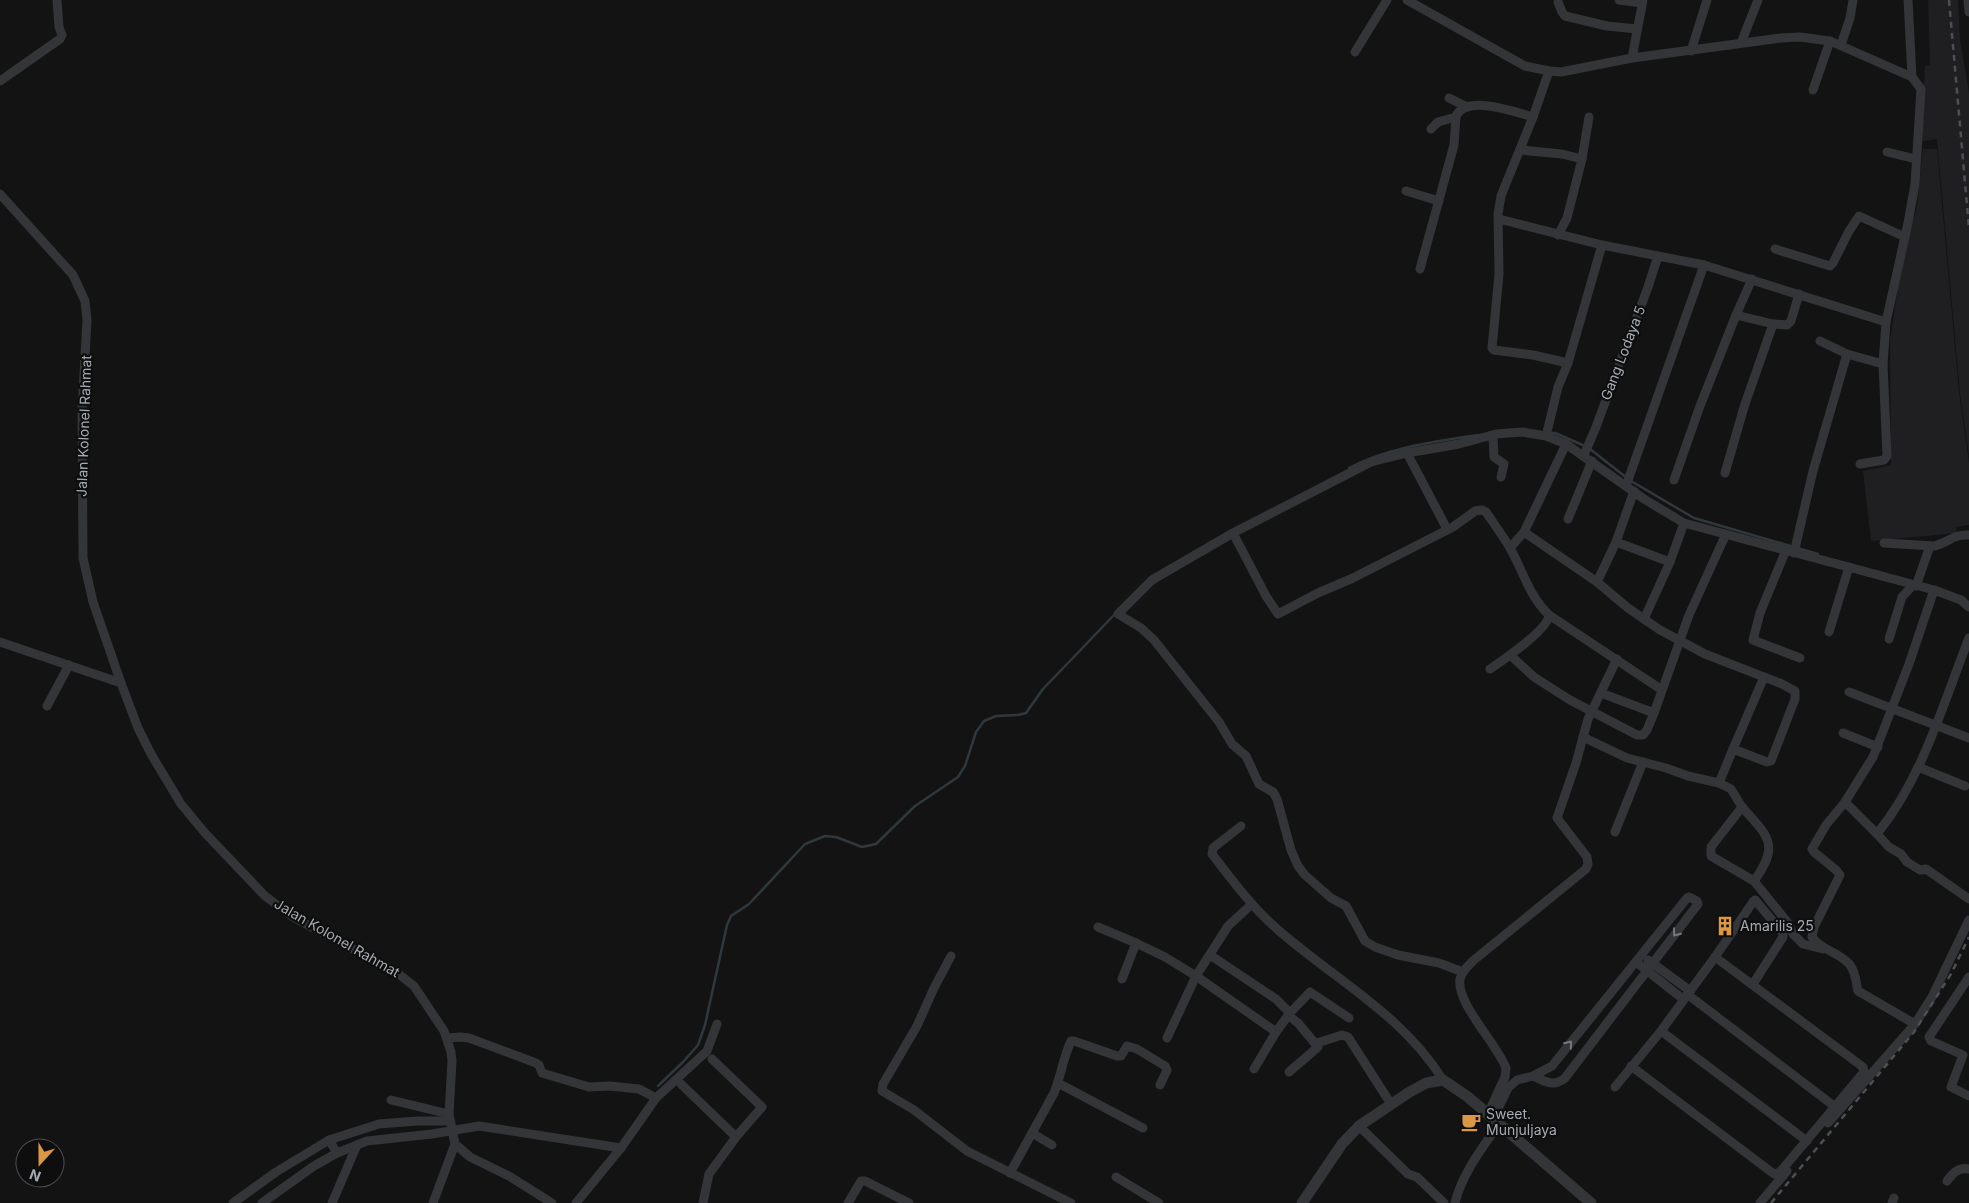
<svg xmlns="http://www.w3.org/2000/svg" width="1969" height="1203" font-family="Inter,sans-serif">
<rect width="100%" height="100%" fill="#131314"/>
<g fill="#1f1f21">
<path d="M1928,0H1958L1960,39L1969,93V455L1960,393L1937,139L1920,142L1925,66L1930,65Z"/>
<path d="M1923,149H1937L1959,392L1969,463V525L1956,527L1957,533L1871,541L1863,471L1891,465L1890,340L1902,262L1917,207Z"/>
</g>
<g fill="none" stroke-linecap="round" stroke-linejoin="round">
<g stroke="#2f383d" stroke-width="2.5">
<path d="M1549,433H1555L1585,446"/>
<path d="M1590,449L1627,478"/>
<path d="M1349,468C1389,447 1434,442 1478,435"/>
<path d="M1631,481L1694,518L1818,554"/>
<path d="M658,1086L683,1062L698,1045L705,1025L727,925L731,916L749,904L805,844L825,836L836,837L862,847L876,844L915,806L958,777L965,766L976,732L984,721L996,716L1018,715L1026,713L1043,689L1115,614"/>
</g>
<g stroke="#343538" stroke-width="9">
<path d="M1407,0L1525,66L1549,71L1561,72L1632,58L1781,38L1800,37L1830,41L1912,77"/>
<path d="M1619,0L1642,3"/>
<path d="M1968,0L1969,12"/>
<path d="M1558,2L1562,12L1565,16L1607,26L1637,29"/>
<path d="M1741,43L1758,0"/>
<path d="M1841,45L1850,18L1853,0"/>
<path d="M1691,51L1707,0"/>
<path d="M1355,52L1387,0"/>
<path d="M1632,58L1643,0"/>
<path d="M1549,71L1533,117L1501,196L1498,214L1499,274L1492,348L1494,350L1533,355L1568,363"/>
<path d="M0,81L60,39L62,35L59,27L57,0"/>
<path d="M1813,90L1830,41"/>
<path d="M1449,98L1467,107"/>
<path d="M1431,129L1438,122L1456,117"/>
<path d="M1520,150L1562,154L1582,159L1567,218L1558,235"/>
<path d="M1887,152L1916,159"/>
<path d="M1582,159L1589,117"/>
<path d="M1406,191L1439,201"/>
<path d="M0,194L73,275L85,301L87,320L82,410L83,558L93,602L121,683L138,728L151,754L181,804L205,833L265,896L293,917L396,972L414,986L444,1031L451,1052L452,1061L449,1114L455,1144L470,1157L509,1176L552,1203"/>
<path d="M1499,219L1602,245L1704,265L1886,322"/>
<path d="M1775,249L1830,266L1833,263L1849,231L1859,216L1905,237"/>
<path d="M1420,269L1454,145L1456,116C1467,94 1515,112 1533,117"/>
<path d="M1736,315L1752,279"/>
<path d="M1820,341L1847,354"/>
<path d="M1493,436L1494,457L1504,464L1501,477"/>
<path d="M1546,436L1558,387L1568,363L1602,245"/>
<path d="M1407,453L1447,529"/>
<path d="M1584,455L1596,427L1648,287L1658,256"/>
<path d="M1860,464L1884,460L1887,456L1883,364L1886,322L1908,223L1915,184L1921,89L1912,77L1908,0"/>
<path d="M1725,473L1744,407L1773,324"/>
<path d="M1674,480L1700,406L1736,315L1773,324L1787,325L1791,321L1799,294"/>
<path d="M1626,486L1704,265"/>
<path d="M1568,519L1592,461"/>
<path d="M1524,532L1597,582L1628,608L1660,630L1705,654L1782,684L1795,691V699L1771,761L1767,762L1733,749L1719,783"/>
<path d="M1233,533L1266,596L1278,614L1318,593L1353,578L1453,527L1475,511L1482,510L1486,512C1494,524 1503,536 1510,548C1523,571 1529,596 1549,615L1662,690"/>
<path d="M1616,542L1670,562"/>
<path d="M1884,543L1934,546C1949,543 1952,534 1969,535"/>
<path d="M1510,548L1524,532L1566,444"/>
<path d="M1786,550L1760,613L1753,640L1800,658"/>
<path d="M1794,553L1813,471L1847,354L1883,364"/>
<path d="M1597,582L1616,542L1634,491"/>
<path d="M1916,586L1930,546"/>
<path d="M1644,619L1670,562L1684,523"/>
<path d="M1829,632L1849,567"/>
<path d="M1889,639L1902,597L1913,585"/>
<path d="M0,642L121,683"/>
<path d="M1510,655L1534,677L1570,700L1637,735H1643L1647,730L1654,713L1689,615L1726,534"/>
<path d="M1490,669C1503,660 1548,630 1549,615"/>
<path d="M1849,692L1969,738"/>
<path d="M1601,693L1654,713"/>
<path d="M47,706L69,665"/>
<path d="M1843,733L1878,747"/>
<path d="M1583,737L1627,758L1666,768L1688,776L1719,783L1731,789L1742,807L1711,847V856L1754,881L1788,923L1793,934L1803,944L1823,949"/>
<path d="M1733,749L1764,677"/>
<path d="M1918,767L1965,786"/>
<path d="M1845,802L1877,834C1923,777 1943,704 1969,638"/>
<path d="M1742,807C1769,837 1780,845 1754,881"/>
<path d="M1241,826L1213,848L1212,854C1232,880 1252,907 1277,929C1334,979 1402,1014 1443,1080"/>
<path d="M1615,832L1643,762"/>
<path d="M1877,834L1889,847L1901,854L1907,862L1920,870L1926,869L1969,899"/>
<path d="M1098,927L1136,943"/>
<path d="M1210,955L1276,999L1290,1013"/>
<path d="M951,956L934,988L917,1026L883,1084L882,1091L914,1110L967,1151L1071,1203"/>
<path d="M1648,960L1689,990"/>
<path d="M1636,962L1683,999"/>
<path d="M1463,972L1439,963L1398,955L1375,947L1365,941L1346,906L1331,898L1305,875L1298,866L1291,850L1277,799L1273,792L1259,784L1246,756L1232,744L1219,722L1154,640L1141,628L1118,614L1152,580L1233,533L1371,462L1407,453L1459,444L1496,434L1522,432L1546,436L1566,444L1644,499L1684,523L1934,590L1961,600L1969,607"/>
<path d="M1969,977L1929,1037L1931,1041L1963,1055L1951,1087L1969,1096"/>
<path d="M1122,979L1136,943L1165,957L1196,976L1276,1032L1290,1013L1310,992L1349,1018"/>
<path d="M1687,994L1834,1106"/>
<path d="M1288,1015L1298,1023L1318,1047L1289,1072"/>
<path d="M1915,1024L1858,991C1856,983 1856,973 1850,965C1840,952 1822,951 1812,937L1814,927L1840,875L1836,870L1814,852L1812,849L1826,825L1845,802L1873,757L1909,664L1934,590"/>
<path d="M1661,1031L1807,1141"/>
<path d="M447,1038L460,1037L469,1038L536,1063L539,1065L542,1073L589,1087L610,1086L639,1089L656,1098"/>
<path d="M1167,1038L1196,976L1228,926L1252,904"/>
<path d="M1317,1043L1342,1035L1348,1037L1391,1104"/>
<path d="M1631,1066L1774,1174L1780,1172L1864,1072L1863,1067L1715,957"/>
<path d="M1254,1069L1276,1032"/>
<path d="M1058,1083L1143,1128"/>
<path d="M681,1084L736,1137"/>
<path d="M1615,1087L1661,1031L1715,957L1753,902L1755,900L1783,933V937L1753,984"/>
<path d="M391,1100L449,1114"/>
<path d="M1488,1114L1505,1077L1506,1068C1497,1044 1456,1003 1460,979C1462,971 1468,966 1474,960L1586,869L1588,864L1587,857L1557,818L1576,763L1588,719L1617,659"/>
<path d="M1493,1119L1508,1088L1517,1080L1533,1076L1552,1066L1687,898L1689,897L1697,901L1698,904L1565,1078C1553,1088 1545,1081 1533,1076"/>
<path d="M1828,1123L1915,1024L1932,997L1969,920"/>
<path d="M1359,1126L1408,1174L1417,1177L1444,1203"/>
<path d="M1032,1133L1052,1145"/>
<path d="M329,1140L379,1124L417,1121H450"/>
<path d="M1010,1173L1054,1093C1061,1076 1063,1058 1071,1041H1074L1117,1056H1121L1127,1046L1137,1049L1165,1066L1167,1070L1160,1085"/>
<path d="M1116,1177L1159,1203"/>
<path d="M1947,1181C1953,1173 1958,1167 1969,1169"/>
<path d="M233,1203L276,1172L329,1140L337,1153"/>
<path d="M262,1203L314,1166L337,1153L367,1141L432,1134L479,1126L621,1148"/>
<path d="M332,1203L357,1145"/>
<path d="M433,1203L455,1144"/>
<path d="M576,1203L621,1148L656,1098L707,1051L717,1024"/>
<path d="M703,1203L709,1174L736,1137L762,1107L712,1059"/>
<path d="M848,1203L861,1181H865L909,1203"/>
<path d="M1455,1203C1462,1174 1482,1148 1499,1124"/>
<path d="M1760,1203L1787,1171"/>
<path d="M1892,1203L1894,1198"/>
</g>
<path stroke="#343538" stroke-width="11" d="M1302,1203L1342,1144L1359,1126L1408,1093L1426,1083L1443,1080L1468,1097L1591,1203"/>
<g stroke="#4d4f53" stroke-width="2.5" stroke-dasharray="6 5" stroke-linecap="butt">
<path d="M1949,0L1969,228"/>
<path d="M1771,1203L1914,1032L1951,974L1969,937"/>
</g>
</g>
<defs><path id="oneway-chevron" d="M-2-3.5L2.5 0L-2 3.5" fill="none" stroke-width="1.6" stroke-linecap="round" stroke-linejoin="round" transform="scale(1.25)"/></defs>
<g stroke="#73767c">
<use href="#oneway-chevron" transform="translate(1676 933) rotate(128)"/>
<use href="#oneway-chevron" transform="translate(1569 1044) rotate(-51)"/>
</g>
<defs>
<symbol id="building-bare" viewBox="-9 -9 18 18"><path d="M-4-6H4V6H1V3H-1V6H-4ZM-2.5-4.3h1.7v1.8h-1.7ZM.8-4.3h1.7v1.8H.8ZM-2.5-1h1.7V.8h-1.7ZM.8-1h1.7V.8H.8Z" fill="#db9844" stroke="#0e0e0f" stroke-width="2.5" paint-order="stroke"/></symbol>
<symbol id="cafe-bare" viewBox="-9 -9 18 18"><path d="M-5.5-4.5H6V0H3Q3 3.5 0 3.5H-2.5Q-5.5 3.5-5.5 0ZM3-3.2v2h1.7v-2ZM-6 4.5H4V6H-6Z" fill="#db9844" stroke="#0e0e0f" stroke-width="2.5" paint-order="stroke"/></symbol>
</defs>
<g fill-rule="evenodd">
<use href="#building-bare" x="1711" y="912" width="28" height="28"/>
<use href="#cafe-bare" x="1457" y="1108" width="28" height="28"/>
</g>
<g text-anchor="middle" stroke-width="4.5" stroke-linejoin="round" paint-order="stroke">
<g font-size="14" fill="#a6abb3" stroke="#0e0e0f">
<text transform="translate(1623 353) rotate(-69)" y="5">Gang Lodaya 5</text>
<text transform="translate(84 426) rotate(-88)" y="5">Jalan Kolonel Rahmat</text>
<text transform="translate(337 938) rotate(30)" y="5">Jalan Kolonel Rahmat</text>
</g>
<g font-size="14" fill="#a6abb3" stroke="#0e0e0f" text-anchor="start">
<text x="1740" y="931">Amarilis 25</text>
<text x="1486" y="1119">Sweet.<tspan x="1486" dy="16">Munjuljaya</tspan></text>
</g>
</g>
<g transform="translate(40 1163) rotate(201)"><circle r="24" fill="#0e0e0f" stroke="#4b4d51"/>
<path d="M0-4L9 19L0 12L-9 19Z" fill="#db9844"/>
<text y="-8" font-size="14" font-weight="bold" text-anchor="middle" fill="#a6abb3">N</text>
</g>
</svg>
